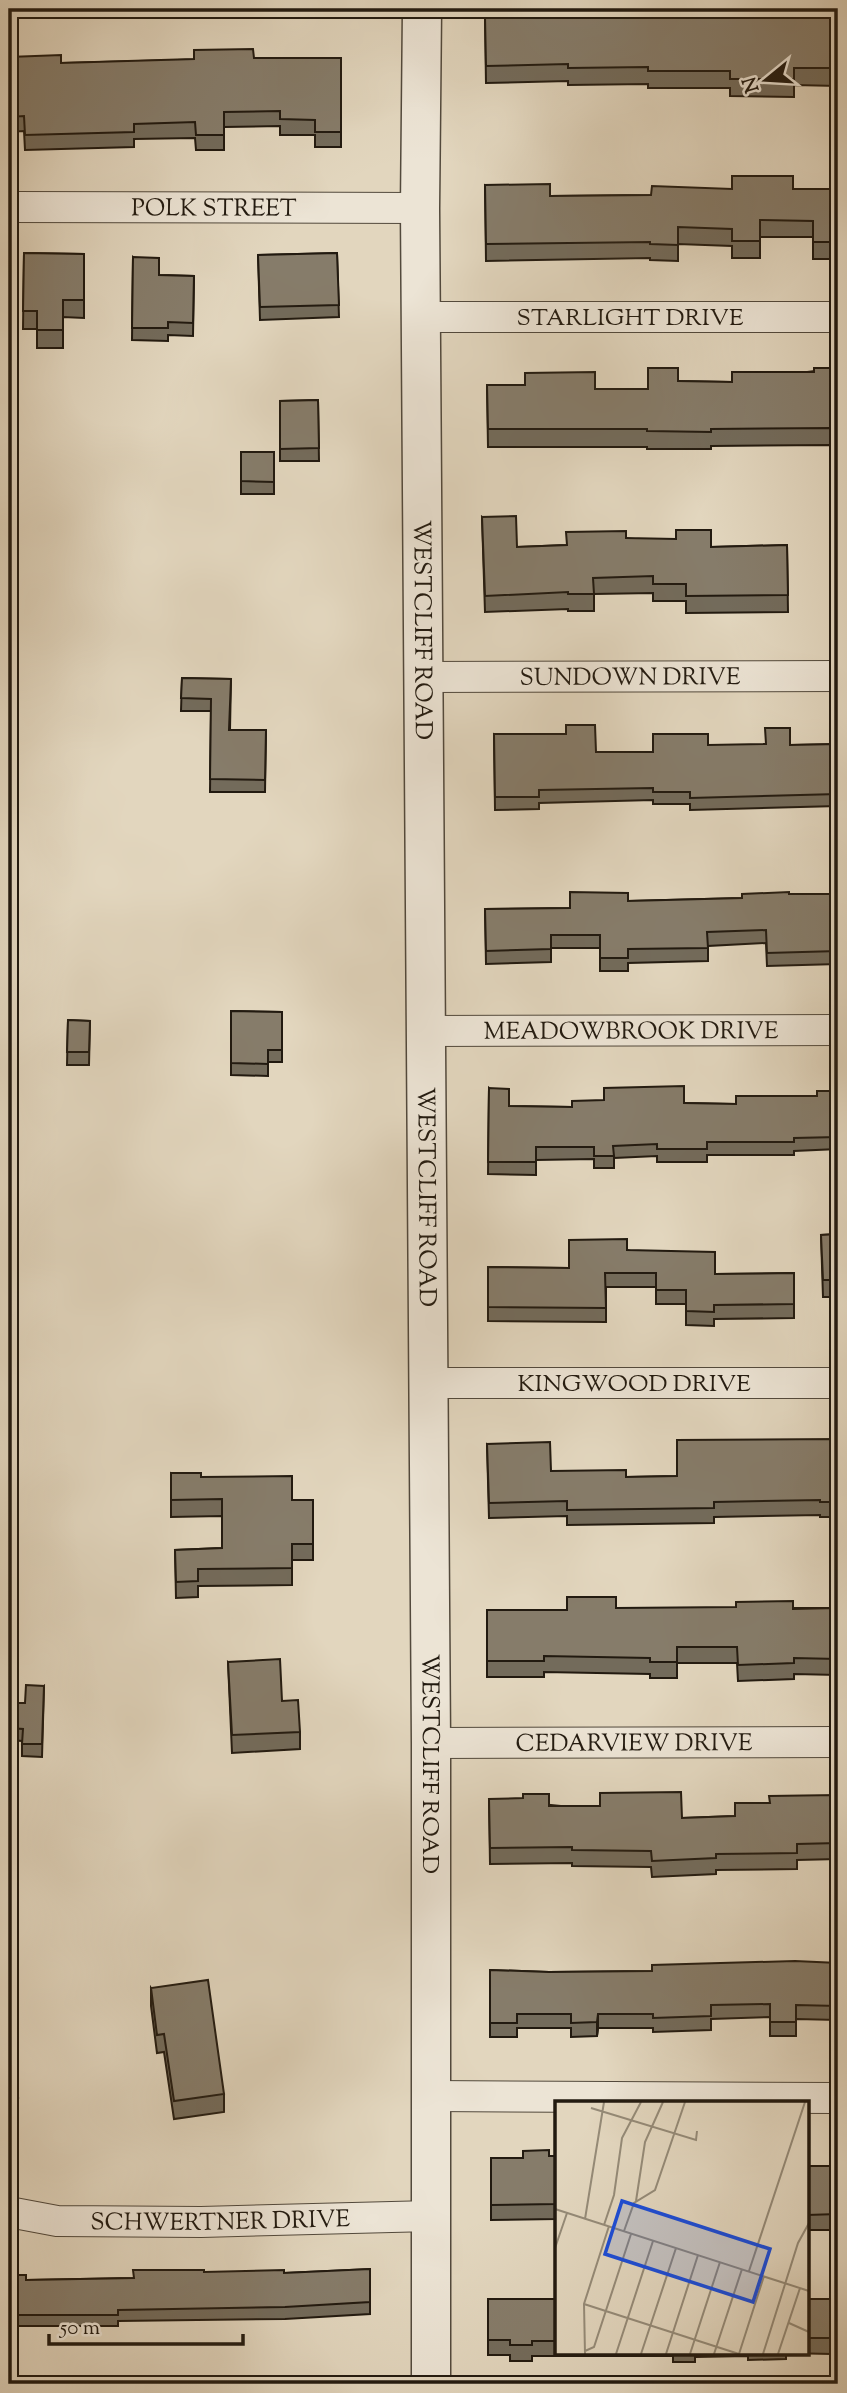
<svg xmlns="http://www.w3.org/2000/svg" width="847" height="2393" font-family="'Sorts Mill Goudy',serif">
<rect width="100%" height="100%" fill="#e2d6be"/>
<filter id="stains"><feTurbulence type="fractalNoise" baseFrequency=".00286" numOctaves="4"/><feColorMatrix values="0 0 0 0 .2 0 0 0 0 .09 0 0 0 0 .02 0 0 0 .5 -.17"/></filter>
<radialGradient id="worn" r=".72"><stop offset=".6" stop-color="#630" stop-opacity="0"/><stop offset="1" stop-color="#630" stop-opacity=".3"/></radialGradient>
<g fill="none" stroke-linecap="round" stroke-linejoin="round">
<defs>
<g id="minor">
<path id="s1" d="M9,207L420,208"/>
<path id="s2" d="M422,317H838"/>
<path id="s3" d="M424,677L838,676"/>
<path id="s4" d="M425,1031L838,1030"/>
<path id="s5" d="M429,1383H838"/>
<path id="s6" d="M431,1743L838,1742"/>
<path d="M431,2096L838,2098"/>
<path id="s7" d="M9,2212L57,2221L201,2222L431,2216"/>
</g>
<g id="tertiary">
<path id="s8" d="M422,9L420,208L431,1743V2384"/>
</g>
</defs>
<use href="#minor" stroke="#52493c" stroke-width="32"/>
<use href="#tertiary" stroke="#52493c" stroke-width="41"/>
<use href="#minor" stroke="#ece4d5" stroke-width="30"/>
<use href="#tertiary" stroke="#ece4d5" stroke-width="38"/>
</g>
<g fill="#736b5b" stroke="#221a10" stroke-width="2">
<path d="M838,14V86L794,85V97L730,96V88H648V84L568,85V81L486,83L485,17L816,18Z"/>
<path d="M9,57L61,63L254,58H341V147H315V135H280V126L224,127V150H196L195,138L134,139V147L25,150L24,131L9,132Z"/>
<path d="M485,185L550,196L651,195L732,189H838V259H813V237H760V258H732V246L678,244V261L650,260V258L486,261Z"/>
<path d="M24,253L84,254V318L63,317V348H37V329H23Z"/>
<path d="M337,253L339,317L260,320L258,255Z"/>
<path d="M133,257L159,275L194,276L193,336L168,335V341L132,340Z"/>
<path d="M838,368V459H832V445L711,446V449H647V447H488L487,385L595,389H648L678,381L732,382Z"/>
<path d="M318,400L319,461H280V401Z"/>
<rect x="241" y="452" width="33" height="42"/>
<path d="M482,517L517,547L566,545L626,538L711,547L787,545L788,612L686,613V601H653V593L594,594V611H568V609L485,612Z"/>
<path d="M832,543H838V612L832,613Z"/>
<path d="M182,678L231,679L230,730H266L265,792H210L211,711H181Z"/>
<path d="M494,734L596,752H653L708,745H790L838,744V806L690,810V804H653V800L539,803V809L495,810Z"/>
<path d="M789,894H838V964L767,966L766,943L708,946V961L628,963V971H600V948H551V962L486,964L485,909L570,908L628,901L742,898Z"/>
<path d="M231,1011L282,1012V1062H268V1076L231,1075Z"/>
<path d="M68,1020L90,1021L89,1065H67Z"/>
<path d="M489,1088L509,1106L572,1107L684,1103L736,1104L817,1096L838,1091V1149L794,1151V1155H707V1162H657V1156L614,1158V1168H594V1159L536,1160V1175L488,1174Z"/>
<path d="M838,1234V1297H823L821,1235Z"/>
<path d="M627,1250L715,1274L794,1273V1318L714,1319V1326L686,1325V1304H656V1287H606V1322L488,1321V1267L569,1268Z"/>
<path d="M838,1439V1517H820V1515L714,1517V1523L567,1525V1516L489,1518L487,1444L551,1471L626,1477L677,1476Z"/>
<path d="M171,1473L201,1477L292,1500H313V1560H292V1585L198,1586V1597L176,1598L175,1550L222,1548V1516L171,1517Z"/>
<path d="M616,1608H838V1675L794,1674V1679L738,1681L737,1663H677V1678H650V1674L544,1672V1677H487V1610H567Z"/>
<path d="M228,1662L282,1701L300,1732V1749L232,1753Z"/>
<path d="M44,1686L42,1757L22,1756V1741L9,1740V1703H25Z"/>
<path d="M838,1795V1859L797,1860V1869L716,1870V1874L652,1877L651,1867L572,1866V1863L490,1864L489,1799L682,1818L735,1816L769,1803Z"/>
<path d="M838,1963V2020L796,2019V2036H770V2017L711,2019V2030L653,2032V2028H598L597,2036L571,2037V2028H517V2037H490V1970L549,1972L652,1971Z"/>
<path d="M151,1988L224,2094V2112L174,2119L164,2052L157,2053L151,2006Z"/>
<path d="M549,2156H556V2219L491,2220V2158H523Z"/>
<rect x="807" y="2166" width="31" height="64"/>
<path d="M370,2269V2314L285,2319L118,2321V2326H9V2275L26,2280L134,2278L204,2272L284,2273Z"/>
<path d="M838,2291V2359H832L831,2354L786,2353V2359L748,2360V2356L695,2357V2362H673V2356H532V2361H510V2355H488V2299H556V2353H807V2299H831Z"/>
</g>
<g fill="#5e574a" stroke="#221a10" stroke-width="2">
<path d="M598,2014V2028L597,2036V2022Z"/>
<path d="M18,2098V2110L9,2120V2107Z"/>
</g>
<g fill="#867c6a" stroke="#221a10" stroke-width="2">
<path d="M568,13H630V17L816,18V14H838V68H794V79H730V71H648V67L568,68V64L486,66L485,17L568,15Z"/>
<path d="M253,49L254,58H341V132H315V120L280,119V111L224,112V135H196L195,122L134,124V132L25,135L24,116L9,117V57L61,55V63L194,59V50Z"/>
<path d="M732,176H793V189H838V242H813V221L760,220V241H732V229L678,227V245L650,244V242L486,244L485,185L550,184V196L651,195L652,186L732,189Z"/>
<path d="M24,253L84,254V300H63V330H37V311H23Z"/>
<path d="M337,253L339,305L260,307L258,255Z"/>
<path d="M133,257L159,258V275L194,276L193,323L168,322V328H132Z"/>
<path d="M648,368H678V381L732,382V372H814V368H838V442H832V428L711,429V432L647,431V429H488L487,385H525V373L595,372V389H648Z"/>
<path d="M318,400L319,448L280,449V401Z"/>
<path d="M241,452H274V482L241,481Z"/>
<path d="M516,516L517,547L567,545L566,532L626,531V538L676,539V530H711V547L787,545L788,595L686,596V584H653V576L593,578L594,594H568V592L485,596L482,517Z"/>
<path d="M832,543H838V598L832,599Z"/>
<path d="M182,678L231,679L229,730H266L265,780L210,779L211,699L181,698Z"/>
<path d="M566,725H595L596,752H653V734H708V745L766,744L765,728H790V745L838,744V794L690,798V792H653V788L539,790V797H495L494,734H566Z"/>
<path d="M570,892L628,893V901L742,898V894L789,892V894H838V951L767,953L766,930L707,932L708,948L628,949V958H600V935H551V949L486,951L485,909L570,908Z"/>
<path d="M231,1011L282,1012V1050H268V1064L231,1063Z"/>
<path d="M68,1020L90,1021L89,1052H67Z"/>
<path d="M684,1086V1103L736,1104V1096H817V1091H838V1137L794,1138V1142H707V1149H657V1144L613,1146L614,1156H594V1147H536V1162H488L489,1088L509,1089V1106L572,1107V1101L604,1100V1088Z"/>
<path d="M838,1234V1280H823L821,1235Z"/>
<path d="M627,1239V1250L715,1252V1274L794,1273V1304L714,1305V1312L686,1311V1290H656V1273H605L606,1308L488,1307V1267L569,1268V1240Z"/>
<path d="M838,1439V1502H820V1500L714,1502V1508L567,1510V1501L489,1503L487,1444L550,1442L551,1471L626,1470V1477L677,1476V1440Z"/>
<path d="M171,1473H201V1477L292,1476V1500H313V1544H292V1568L198,1569V1581L176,1582L175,1550L222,1548V1499L171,1500Z"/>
<path d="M567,1597H616V1608L736,1607V1602L793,1601V1609L838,1608V1659L794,1658V1663L738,1665L737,1647H677V1662H650V1658L544,1656V1661H487V1610H567Z"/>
<path d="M280,1659L282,1701L298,1700L300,1732L232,1735L228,1662Z"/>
<path d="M26,1685L44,1686L42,1744H22L23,1729L9,1728V1703H25Z"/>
<path d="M681,1792L682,1818L735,1816V1803H770L769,1796L838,1795V1843L797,1844V1853L716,1854V1858L652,1861L651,1851L572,1850V1847L490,1848L489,1799L523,1798V1794H549V1806H600V1793Z"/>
<path d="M795,1961L838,1963V2006L796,2005V2022H770V2004L711,2005V2016L653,2018V2014H598L597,2022L571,2023V2014H517V2023H490V1970L549,1972L652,1971V1965Z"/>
<path d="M208,1980L224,2094L174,2101L164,2034L157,2035L151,1988Z"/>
<path d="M9,2089L18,2098L9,2107Z"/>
<path d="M549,2150V2156H556V2204L491,2205V2158H523V2151Z"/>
<path d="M807,2166H838V2214L807,2215Z"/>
<path d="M370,2269V2302L285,2307L118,2310V2315H9V2275H26V2280L134,2278L133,2270H204V2272L284,2270V2273Z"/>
<path d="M831,2291H838V2344L832,2343L831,2338H807V2299H832Z"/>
<path d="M488,2299H556V2341H532V2345H510V2340H488Z"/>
</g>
<g text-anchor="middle" stroke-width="5" stroke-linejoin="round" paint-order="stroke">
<g font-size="24" fill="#221a10" stroke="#ece4d5">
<text dy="8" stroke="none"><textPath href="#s1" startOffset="205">POLK STREET</textPath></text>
<text dy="8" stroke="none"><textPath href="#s2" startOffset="208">STARLIGHT DRIVE</textPath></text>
<text dy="8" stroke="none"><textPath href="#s8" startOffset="621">WESTCLIFF ROAD</textPath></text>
<text dy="8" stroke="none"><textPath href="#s3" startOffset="206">SUNDOWN DRIVE</textPath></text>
<text dy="8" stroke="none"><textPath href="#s4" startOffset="206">MEADOWBROOK DRIVE</textPath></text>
<text dy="8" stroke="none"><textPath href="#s8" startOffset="1188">WESTCLIFF ROAD</textPath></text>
<text dy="8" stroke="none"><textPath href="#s5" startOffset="205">KINGWOOD DRIVE</textPath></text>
<text dy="8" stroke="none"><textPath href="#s6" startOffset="203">CEDARVIEW DRIVE</textPath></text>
<text dy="8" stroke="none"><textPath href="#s8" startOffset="1755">WESTCLIFF ROAD</textPath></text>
<text dy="8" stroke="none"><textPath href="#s7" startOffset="212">SCHWERTNER DRIVE</textPath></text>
</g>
</g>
<g transform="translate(555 2101)">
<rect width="254" height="254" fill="#e2d6be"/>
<path fill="none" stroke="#958b78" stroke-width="2" d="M36,7L141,39L142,30M81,100L90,41L108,1M0,108L254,190M30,118L49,1M49,124L59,94L67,37L86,1M69,130L79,102L100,89L130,1M0,147L12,112M194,170L250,1M29,203L184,253M234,222L254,231M30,250L39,246L76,133M30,253L29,203L54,125M61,253L98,140M86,253L121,147M111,253L143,154M135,253L165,161M159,253L187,168M184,253L209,175M208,253L243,142L254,122M223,253L245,187"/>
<path fill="#1d4ed8" fill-opacity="0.15" stroke="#1d4ed8" stroke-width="3.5" d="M67,100L215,148L198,201L50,153Z"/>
<rect width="254" height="254" fill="none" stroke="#221a10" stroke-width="3.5"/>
</g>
<rect width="847" height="2393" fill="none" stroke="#e2d6be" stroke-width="35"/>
<rect x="10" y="10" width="826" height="2372" fill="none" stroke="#221a10" stroke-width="3.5"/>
<rect x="18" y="18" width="812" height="2358" fill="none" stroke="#221a10" stroke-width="2"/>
<g transform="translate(766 80) rotate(252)" stroke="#ece4d5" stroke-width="5" paint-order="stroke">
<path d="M0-5L12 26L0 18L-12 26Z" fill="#221a10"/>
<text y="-10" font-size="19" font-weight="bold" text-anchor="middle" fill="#221a10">N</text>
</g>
<path d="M49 2334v10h194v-10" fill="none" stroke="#221a10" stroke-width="3.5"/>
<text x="60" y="2334" font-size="21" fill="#221a10" stroke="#ece4d5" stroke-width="5" paint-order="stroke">50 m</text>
<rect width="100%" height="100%" filter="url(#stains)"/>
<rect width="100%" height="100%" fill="url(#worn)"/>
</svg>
